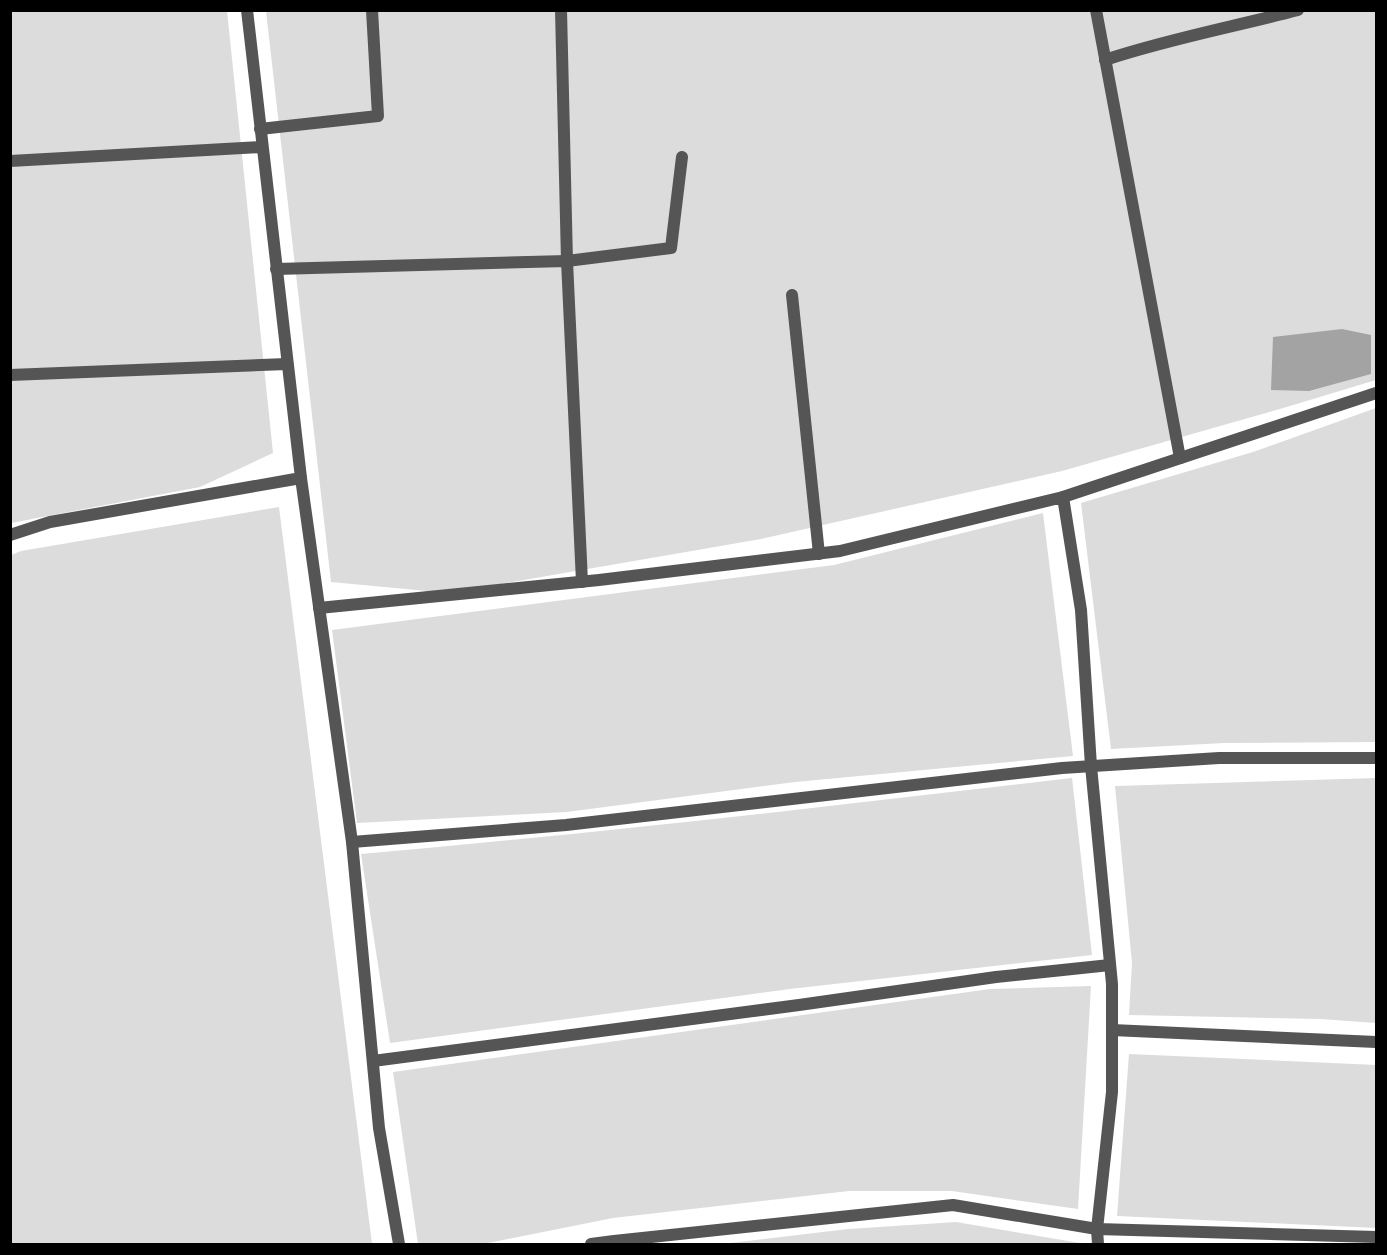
<svg xmlns="http://www.w3.org/2000/svg" width="1387" height="1255" font-family="'DM Sans',sans-serif">
<rect width="100%" height="100%" fill="#fff"/>
<g fill="#dcdcdc">
<path d="M11,11H227L273,453L200,487L11,523Z"/>
<path d="M266,11H1376V380L1280,409L1062,471L761,539L448,593L331,582Z"/>
<path d="M1376,408V742L1224,743L1111,749L1081,503L1253,452Z"/>
<path d="M279,507L372,1244H11V555L21,551Z"/>
<path d="M1043,513L1073,756L795,782L567,812L357,823L332,630L834,565Z"/>
<path d="M1072,778L1092,955L790,989L390,1043L361,854C598,833 835,806 1072,778Z"/>
<path d="M1376,778V1023L1321,1019L1129,1015L1132,963L1115,786Z"/>
<path d="M1091,986L1078,1209L952,1191H849L613,1218L483,1244H418L393,1072L990,989Z"/>
<path d="M1129,1054L1376,1065V1228L1117,1216Z"/>
<path d="M956,1222L1080,1243V1244H722L848,1229Z"/>
</g>
<path fill="#a3a3a3" d="M1342,329L1371,335V374L1309,391L1271,390L1273,337Z"/>
<g fill="none" stroke-linecap="round" stroke-linejoin="round">
<g stroke="#555" stroke-width="12">
<path d="M561,10L567,261L671,248L682,157"/>
<path d="M1096,10L1180,458"/>
<path d="M1105,60C1168,39 1233,27 1298,10"/>
<path d="M260,129L378,116L372,10"/>
<path d="M10,161L262,147"/>
<path d="M276,269L567,261L582,582"/>
<path d="M792,295L819,554"/>
<path d="M10,375L287,364"/>
<path d="M301,478L352,842L566,825L1062,768L1219,758H1376"/>
<path d="M1063,497L1376,393"/>
<path d="M10,535L50,522L301,478L247,10"/>
<path d="M319,608L599,580L840,551L1063,497L1081,610L1091,766L1112,984V1092L1097,1229L1098,1244"/>
<path d="M352,842L379,1128L399,1244"/>
<path d="M1112,1030L1376,1042"/>
<path d="M373,1061L799,1005L996,977L1110,965"/>
<path d="M591,1244L614,1241L953,1205L1097,1229L1376,1237"/>
</g>
</g>
<rect width="1387" height="1255" fill="none" stroke="#000000" stroke-width="24"/>
</svg>
